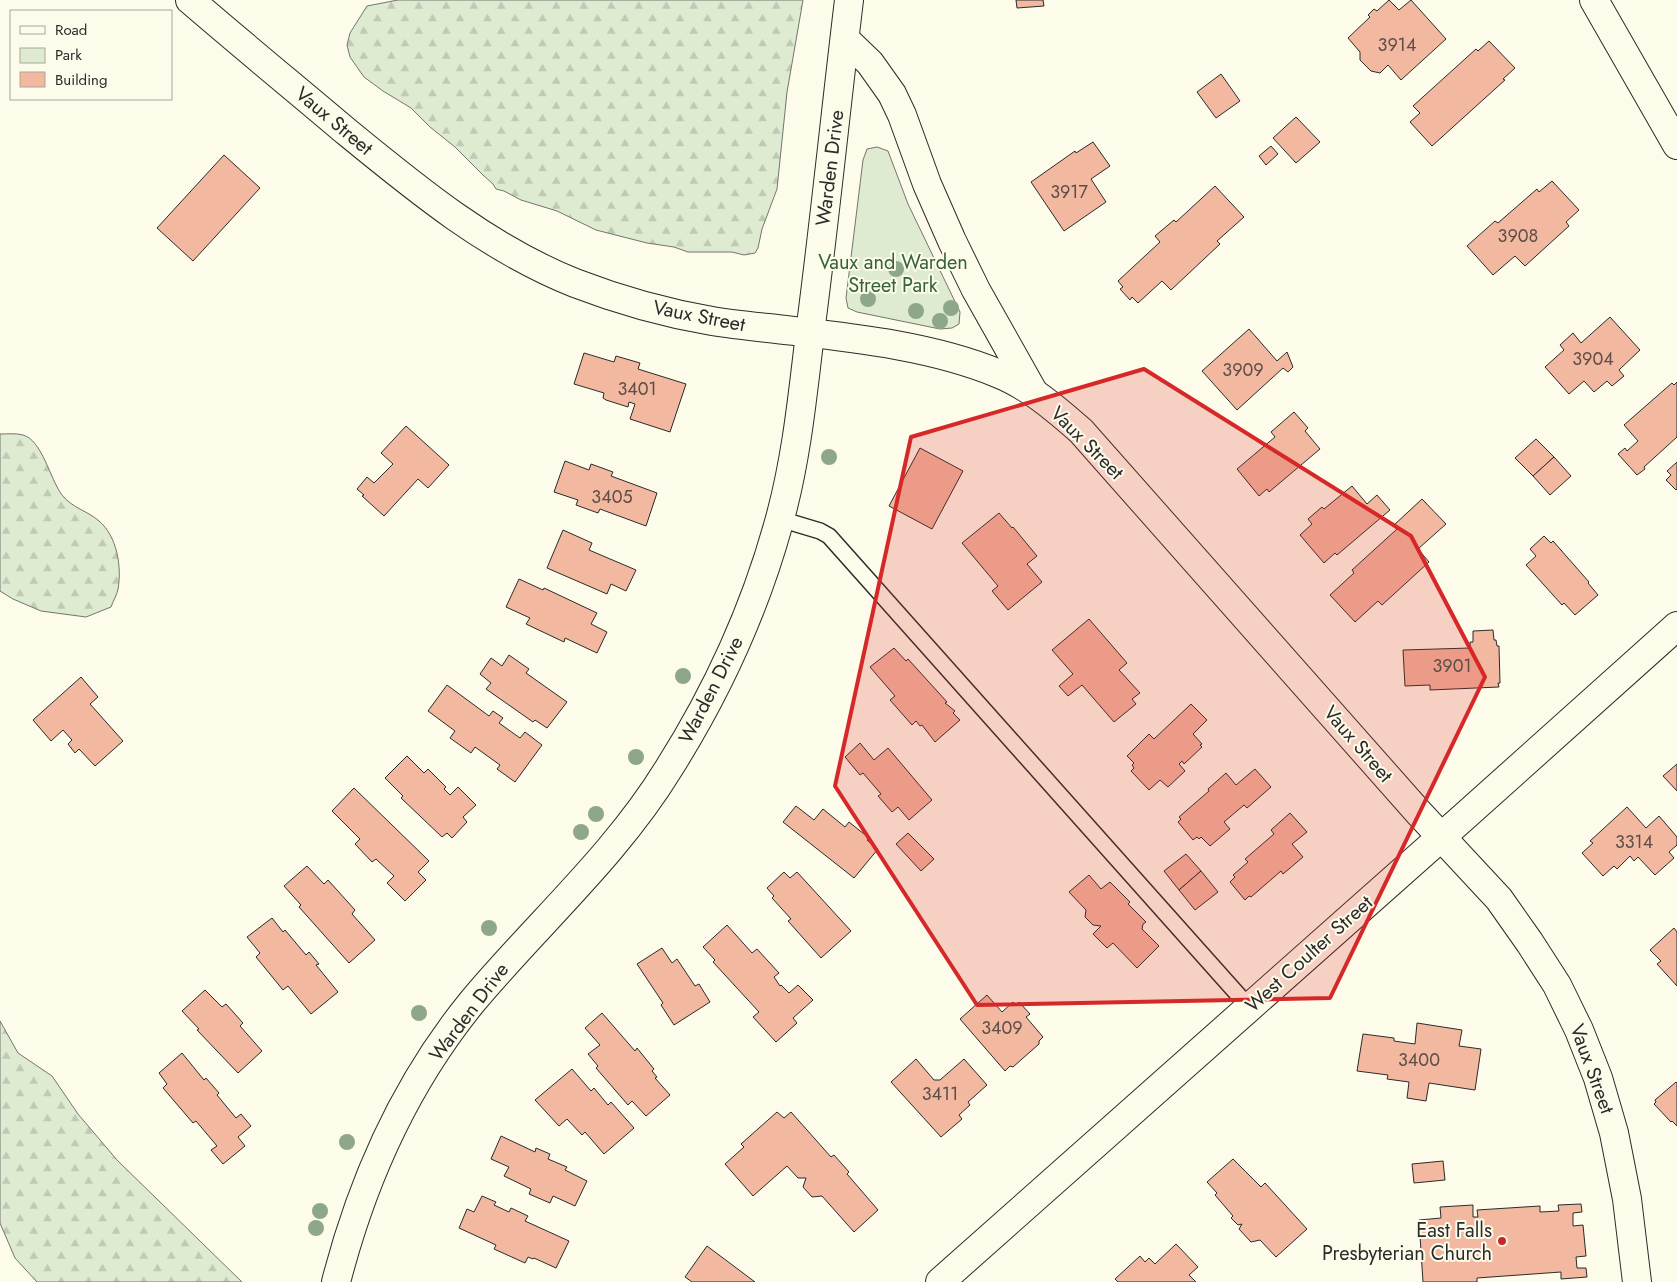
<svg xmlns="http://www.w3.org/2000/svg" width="1677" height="1282" viewBox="0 0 1677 1282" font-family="Jost,sans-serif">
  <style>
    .green { fill: #deebd1; stroke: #74746e }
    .forest { fill: url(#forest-firs); stroke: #74746e }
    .building { fill: #f2b8a0; stroke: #2b2b2b }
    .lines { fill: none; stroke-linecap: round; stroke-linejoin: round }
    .lane-casing { stroke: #2b2b2b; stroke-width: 18 }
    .street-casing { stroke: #2b2b2b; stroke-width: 30 }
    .primary-casing { stroke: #2b2b2b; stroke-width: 30 }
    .lane { stroke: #fdfbea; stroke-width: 15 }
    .street { stroke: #fdfbea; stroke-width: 28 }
    .primary { stroke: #fdfbea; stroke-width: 28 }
    .tree { fill: #8ea78a }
    .marked { fill: #d62828; fill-opacity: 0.2; stroke: #d62828; stroke-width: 4; stroke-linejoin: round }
    .poi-dot { fill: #c62828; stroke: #fdfbea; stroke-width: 2 }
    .labels { text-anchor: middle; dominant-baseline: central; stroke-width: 4; stroke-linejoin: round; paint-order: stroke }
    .number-label { font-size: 18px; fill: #5d4e48 }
    .street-label { font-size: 20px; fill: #2b2b2b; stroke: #fdfbea }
    .park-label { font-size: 20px; fill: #34623c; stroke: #fdfbea }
    .poi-label { font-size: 20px; fill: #2b2b2b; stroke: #fdfbea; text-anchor: end }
  </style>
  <defs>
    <pattern id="forest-firs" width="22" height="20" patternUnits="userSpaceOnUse" patternTransform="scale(1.25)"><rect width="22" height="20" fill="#deebd1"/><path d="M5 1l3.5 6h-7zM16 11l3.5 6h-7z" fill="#bfcab4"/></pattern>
  </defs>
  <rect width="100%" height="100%" fill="#fdfbea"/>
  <!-- green -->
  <path class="green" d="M877 147 888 151 908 204 960 312 959 324 952 328 940 329 857 312 848 308 846 298 863 160 867 149Z"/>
  <!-- forest -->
  <g class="forest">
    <path d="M398 0H803L787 92 777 189 762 229 758 248 755 253 744 255 732 252H688L674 247 647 243 596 230 557 211 521 200 504 191 496 189 493 184 484 176 455 147 430 127 411 108 383 91 364 77 350 57 347 45 350 33 367 6Z"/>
    <path d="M0 434C7 434 16 433 23 435 42 440 50 479 62 495 72 508 88 511 99 521 117 536 122 567 118 589 117 595 113 601 111 607L86 617 41 611 13 599 0 591Z"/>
    <path d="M0 1021 18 1053 52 1076 78 1114 117 1160 242 1282H37L15 1258 0 1223Z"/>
  </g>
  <!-- building -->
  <g class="building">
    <path d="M1016 0H1043L1044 6 1017 8Z"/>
    <path d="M1389 0 1399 10 1411 0 1446 39 1401 80 1388 65 1380 73 1371 71 1360 60V52L1348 38 1370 17 1368 15 1374 9 1377 11Z"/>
    <path d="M1489 41 1515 68 1503 79 1505 80 1432 146 1410 122 1420 113 1413 106 1476 49 1478 51Z"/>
    <path d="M1221 74 1240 101 1216 118 1197 92Z"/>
    <path d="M1296 117 1320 142 1296 163 1273 138Z"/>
    <path d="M1093 142 1110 166 1091 179 1106 202 1064 231 1031 182 1075 151 1076 153Z"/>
    <path d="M1271 146 1278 154 1266 165 1259 156Z"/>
    <path d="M224 155 260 188 193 261 157 228Z"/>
    <path d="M1552 181 1579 210 1566 222 1569 226 1525 266 1515 256 1493 275 1467 246 1495 221 1498 223 1537 189 1539 192Z"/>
    <path d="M1215 186 1244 217 1217 241 1220 244 1171 290 1162 281 1138 303 1132 297 1130 300 1120 289 1123 287 1118 281 1160 242 1155 236 1174 220 1176 222Z"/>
    <path d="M1610 317 1640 350 1619 370 1624 376 1612 386 1607 381 1594 392 1584 381 1569 394 1545 367 1564 350 1560 345 1573 333 1581 343Z"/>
    <path d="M1249 329 1277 361 1287 352 1293 367 1288 372 1283 368 1237 410 1202 371Z"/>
    <path d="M584 353 614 362 616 356 640 363 638 369 686 384 670 432 630 419 635 404 629 402 628 407 606 400 603 398 604 393 574 384Z"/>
    <path d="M1677 382V437L1644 467 1645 469 1637 475 1618 454 1625 448 1627 451 1638 441 1624 425 1672 383 1674 385Z"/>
    <path d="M1294 412 1308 428 1305 431 1320 449 1269 492 1267 489 1259 496 1237 469 1275 437 1271 432Z"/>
    <path d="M406 426 449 465 428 488 418 479 384 516 362 496 364 495 357 489 367 477 374 483 393 464 381 453Z"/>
    <path d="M1536 439 1554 457 1533 476 1515 458Z"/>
    <path d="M920 448 963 471 932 529 889 506Z"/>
    <path d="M1554 457 1571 476 1550 495 1533 476Z"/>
    <path d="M565 461 589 470 591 464 613 472 611 476 657 493 646 526 600 509 598 513 576 505 578 500 554 492Z"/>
    <path d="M1677 462V489L1676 490 1666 480 1671 475 1667 471Z"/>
    <path d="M1352 486 1367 504 1377 495 1390 510 1337 555 1335 553 1324 563 1300 535 1312 524 1308 519 1322 507 1324 509Z"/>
    <path d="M1422 499 1446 524 1418 549 1429 562 1382 605 1378 601 1355 622 1330 595 1354 573 1352 570 1397 529 1393 526Z"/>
    <path d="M999 513 1012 528 1013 527 1037 556 1027 564 1042 582 1008 610 992 591 998 586 962 543Z"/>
    <path d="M563 530 592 543 589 550 636 570 626 591 611 584 607 594 547 568Z"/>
    <path d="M1544 536 1551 543 1553 541 1589 582 1588 583 1598 595 1575 615 1564 603 1562 605 1526 565 1536 556 1530 549Z"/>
    <path d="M519 579 543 590 544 588 597 613 591 624 607 632 597 653 565 638 564 642 526 624 530 618 506 607Z"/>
    <path d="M1089 619 1127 663 1119 670 1140 693 1132 699 1136 704 1114 722 1082 685 1068 696 1059 686 1073 674 1052 650Z"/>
    <path d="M1493 630 1494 640H1496L1497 646H1499L1500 683H1498L1499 687 1430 690V685L1405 686 1403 650 1470 648V642H1473V631Z"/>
    <path d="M894 648 906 661 908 659 947 702 945 703 955 711 953 713 960 720 935 742 922 725 920 726 916 721 912 725 890 700 895 696 870 667Z"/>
    <path d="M509 655 529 669 526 673 567 702 547 728 535 720 533 722 486 689 491 683 480 674 491 658 502 666Z"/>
    <path d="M81 677 98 697 90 704 123 741 95 766 79 749 75 753 68 744 72 740 63 730 51 741 33 720Z"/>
    <path d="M447 685 489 716 493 711 503 718 499 723 520 738 525 732 542 745 515 782 497 769 500 765 475 747 471 753 450 738 455 731 428 711Z"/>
    <path d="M1191 704 1207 720 1193 734 1202 744 1200 745 1202 747 1184 764 1182 761 1179 764 1185 771 1168 787 1160 780 1149 790 1131 771 1134 768 1132 765 1134 763 1127 756 1149 734 1154 739Z"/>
    <path d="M860 743 874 760 888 748 932 800 909 820 898 807 892 812 878 796 881 794 863 773 860 775 845 757Z"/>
    <path d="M407 756 424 773 428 769 446 787 444 789 450 795 458 787 476 805 463 817 467 822 452 838 447 833 442 837 401 798 403 796 385 778Z"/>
    <path d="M1677 764V791L1663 776Z"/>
    <path d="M1255 769 1271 787 1247 808 1244 805 1224 822 1230 829 1210 846 1201 837 1199 839 1197 837 1193 840 1178 822 1181 819 1179 817 1209 791 1208 789 1226 773 1236 785Z"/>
    <path d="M354 788 429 861 418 872 426 880 405 901 387 883 394 876 376 859 372 862 355 844 360 839 332 811Z"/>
    <path d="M796 806 814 820 823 809 845 827 849 822 869 838 867 840 878 849 854 878 783 822Z"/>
    <path d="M1627 807 1646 828 1659 816 1677 837V845L1669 852 1674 858 1655 875 1638 857 1634 861 1630 856 1617 869 1614 866 1603 876 1582 853 1593 843 1590 841Z"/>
    <path d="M1290 813 1307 832 1292 844 1303 857 1283 874 1281 871 1251 897 1249 896 1245 900 1230 882 1235 877 1233 875 1248 862 1245 859 1274 834 1271 830Z"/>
    <path d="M908 833 934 859 921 871 896 844Z"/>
    <path d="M1186 854 1201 871 1179 890 1164 871Z"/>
    <path d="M307 866 324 884 328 880 355 910 352 914 375 940 349 963 299 907 301 905 284 886Z"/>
    <path d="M1201 871 1218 892 1195 910 1179 890Z"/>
    <path d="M784 872 790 878 797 872 851 931 821 958 788 921 791 919 772 898 774 896 767 888Z"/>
    <path d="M1089 875 1101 889 1110 882 1130 902 1128 904 1146 922 1143 924 1142 929 1159 946 1137 968 1113 943 1107 948 1093 934 1101 926 1093 925 1085 917 1086 910 1069 892Z"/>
    <path d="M272 918 283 932 285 930 306 955 309 952 319 964 316 965 338 992 311 1014 288 986 283 990 256 957 260 953 247 937Z"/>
    <path d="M727 925 752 953 757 949 779 973 774 977 780 986 781 985 789 993 798 985 813 1000 793 1018 797 1023 776 1042 753 1017 759 1012 713 962 715 960 703 947Z"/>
    <path d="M1674 928 1677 932V986L1657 964 1661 961 1650 950Z"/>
    <path d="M662 948 672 963 677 959 695 986 699 984 710 1002 674 1025 661 1005 663 1003 637 964Z"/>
    <path d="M205 990 222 1007 226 1004 243 1023 240 1026 262 1051 238 1073 197 1030 199 1029 182 1011Z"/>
    <path d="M987 995 1002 1012 1013 1002 1016 1005 1019 1002 1030 1014 1026 1017 1043 1037 1039 1041V1044L1013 1067 1010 1066 1005 1071 960 1019Z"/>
    <path d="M602 1013 635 1051 637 1048 654 1069 652 1071 657 1077 655 1078 670 1095 646 1116 632 1101 628 1105 596 1068 598 1066 588 1054 600 1045 585 1028Z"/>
    <path d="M1417 1023 1462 1030 1459 1046 1481 1049 1475 1090 1429 1083 1426 1101 1407 1098 1409 1082 1387 1079 1388 1075 1357 1071 1363 1034 1394 1038V1041L1415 1044Z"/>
    <path d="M182 1053 204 1080 206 1078 219 1093 217 1095 236 1118 241 1114 251 1126 238 1137 245 1146 223 1164 211 1150 217 1146 196 1121 193 1123 163 1088 167 1084 159 1073Z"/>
    <path d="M916 1059 934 1080H940L964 1059 987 1085 968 1102 970 1105 959 1115 962 1119 941 1137 891 1082Z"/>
    <path d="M572 1069 591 1091 594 1088 608 1105 611 1102 634 1128 604 1154 585 1132 582 1135 567 1119 559 1126 535 1100Z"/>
    <path d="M1676 1082 1677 1083V1126L1672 1121 1671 1122 1654 1104 1656 1102 1655 1100Z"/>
    <path d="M777 1112 784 1118 791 1112 831 1157 834 1155 849 1172 847 1174 878 1210 854 1232 822 1196 812 1197 803 1187 806 1178H798L787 1166 753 1196 725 1164 744 1147 741 1144Z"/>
    <path d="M501 1136 535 1152 536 1148 550 1154 548 1159 567 1167 565 1170 587 1181 575 1206 553 1196 550 1203 529 1194 531 1189 504 1176 509 1167 491 1159Z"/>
    <path d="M1233 1159 1261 1187 1265 1183 1307 1229 1276 1257 1260 1240 1251 1242 1239 1229 1242 1224 1238 1225 1231 1218 1233 1216 1215 1195 1217 1193 1207 1182Z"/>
    <path d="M1443 1161 1445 1180 1414 1183 1412 1164Z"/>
    <path d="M482 1196 496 1202 494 1205 509 1212 511 1208 528 1216 525 1221 569 1241 556 1268 534 1258 533 1259 528 1257 525 1263 494 1249 496 1245 459 1228 467 1209 474 1212Z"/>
    <path d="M1581 1204 1582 1212 1573 1213V1226L1583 1225 1586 1256 1576 1257 1577 1268H1586L1587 1277 1561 1279V1272L1477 1278V1282H1423L1419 1220 1441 1218 1440 1207 1473 1205V1217H1478L1477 1210 1540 1206V1212L1559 1211 1558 1205Z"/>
    <path d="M1176 1244 1198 1267 1189 1275 1196 1282H1118L1115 1279 1140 1256 1145 1262 1149 1258 1155 1264Z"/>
    <path d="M707 1246 755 1282H692L685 1277Z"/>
  </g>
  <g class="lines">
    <defs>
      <path id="lane" d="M780 519 820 531 829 536 1249 1007"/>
      <g id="street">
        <path d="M190 0C240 43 291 85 342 128 414 187 487 248 575 283 619 300 665 313 712 321 730 324 749 326 768 328 843 337 926 344 997 373 1028 385 1056 409 1081 431L1419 813 1499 899 1530 943 1557 985 1579 1030 1598 1078 1614 1133 1627 1199 1637 1282"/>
        <path d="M845 39 870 63 892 94 902 115 927 184 952 241 976 290 1034 393"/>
        <path d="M336 1282C362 1181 406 1083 472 1002 537 924 616 855 669 768 717 692 755 609 779 522 797 458 803 391 811 325 825 217 836 108 849 0"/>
        <path d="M940 1282 1465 816 1677 626"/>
      </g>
      <path id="primary" d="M1594 0 1677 145"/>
    </defs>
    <!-- lane casing -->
    <use href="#lane" class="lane-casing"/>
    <!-- street casing -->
    <use href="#street" class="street-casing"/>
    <!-- primary casing -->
    <use href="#primary" class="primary-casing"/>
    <!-- lane -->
    <use href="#lane" class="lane"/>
    <!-- street -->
    <use href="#street" class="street"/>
    <!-- primary -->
    <use href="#primary" class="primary"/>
  </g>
  <!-- trees -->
  <g class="tree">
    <circle cx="896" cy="269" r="8"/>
    <circle cx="868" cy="299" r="8"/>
    <circle cx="951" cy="308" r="8"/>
    <circle cx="916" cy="311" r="8"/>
    <circle cx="940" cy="321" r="8"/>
    <circle cx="829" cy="457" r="8"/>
    <circle cx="683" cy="676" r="8"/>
    <circle cx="636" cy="757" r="8"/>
    <circle cx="596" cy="814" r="8"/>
    <circle cx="581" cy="832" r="8"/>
    <circle cx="489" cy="928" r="8"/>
    <circle cx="419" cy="1013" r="8"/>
    <circle cx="347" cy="1142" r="8"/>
    <circle cx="320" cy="1211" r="8"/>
    <circle cx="316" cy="1228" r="8"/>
  </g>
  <!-- marked area -->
  <path class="marked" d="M1144 369 1411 536 1485 677 1330 998 977 1005 835 786 911 437Z"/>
  <!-- markers -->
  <circle class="poi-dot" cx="1502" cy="1241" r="5"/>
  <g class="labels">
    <!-- number labels -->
    <g class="number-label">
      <text x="1397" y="45">3914</text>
      <text x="1069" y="192">3917</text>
      <text x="1518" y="236">3908</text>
      <text x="1593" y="359">3904</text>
      <text x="1243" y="370">3909</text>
      <text x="637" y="389">3401</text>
      <text x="612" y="497">3405</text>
      <text x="1452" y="666">3901</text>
      <text x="1634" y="842">3314</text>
      <text x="1002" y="1028">3409</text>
      <text x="1419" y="1060">3400</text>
      <text x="940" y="1094">3411</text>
    </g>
    <!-- street labels -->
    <g class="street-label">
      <text transform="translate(334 121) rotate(40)">Vaux Street</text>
      <text transform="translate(830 168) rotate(-83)">Warden Drive</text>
      <text transform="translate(699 316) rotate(11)">Vaux Street</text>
      <text transform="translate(1087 443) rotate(45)">Vaux Street</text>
      <text transform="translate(711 690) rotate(-63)">Warden Drive</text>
      <text transform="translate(1358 744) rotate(49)">Vaux Street</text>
      <text transform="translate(1309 954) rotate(-42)">West Coulter Street</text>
      <text transform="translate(469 1012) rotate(-53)">Warden Drive</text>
      <text transform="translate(1592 1069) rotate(70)">Vaux Street</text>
    </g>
    <!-- park labels -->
    <g class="park-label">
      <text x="893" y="262">Vaux and Warden<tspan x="893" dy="23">Street Park</tspan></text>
    </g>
    <!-- poi labels -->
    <g class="poi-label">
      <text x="1492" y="1230">East Falls<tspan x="1492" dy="23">Presbyterian Church</tspan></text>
    </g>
  </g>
  <!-- legend -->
  <rect x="10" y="10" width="162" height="90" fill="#fdfbea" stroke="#a9a89e"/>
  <rect x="20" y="26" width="25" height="8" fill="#fdfbea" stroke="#a9a89e"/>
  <text x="55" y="35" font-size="15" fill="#2b2b2b">Road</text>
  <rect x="20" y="48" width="25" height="15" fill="#deebd1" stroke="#a9a89e"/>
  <text x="55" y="60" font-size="15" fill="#2b2b2b">Park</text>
  <rect x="20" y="72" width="25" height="15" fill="#f2b8a0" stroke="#a9a89e"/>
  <text x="55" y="85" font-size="15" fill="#2b2b2b">Building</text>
</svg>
